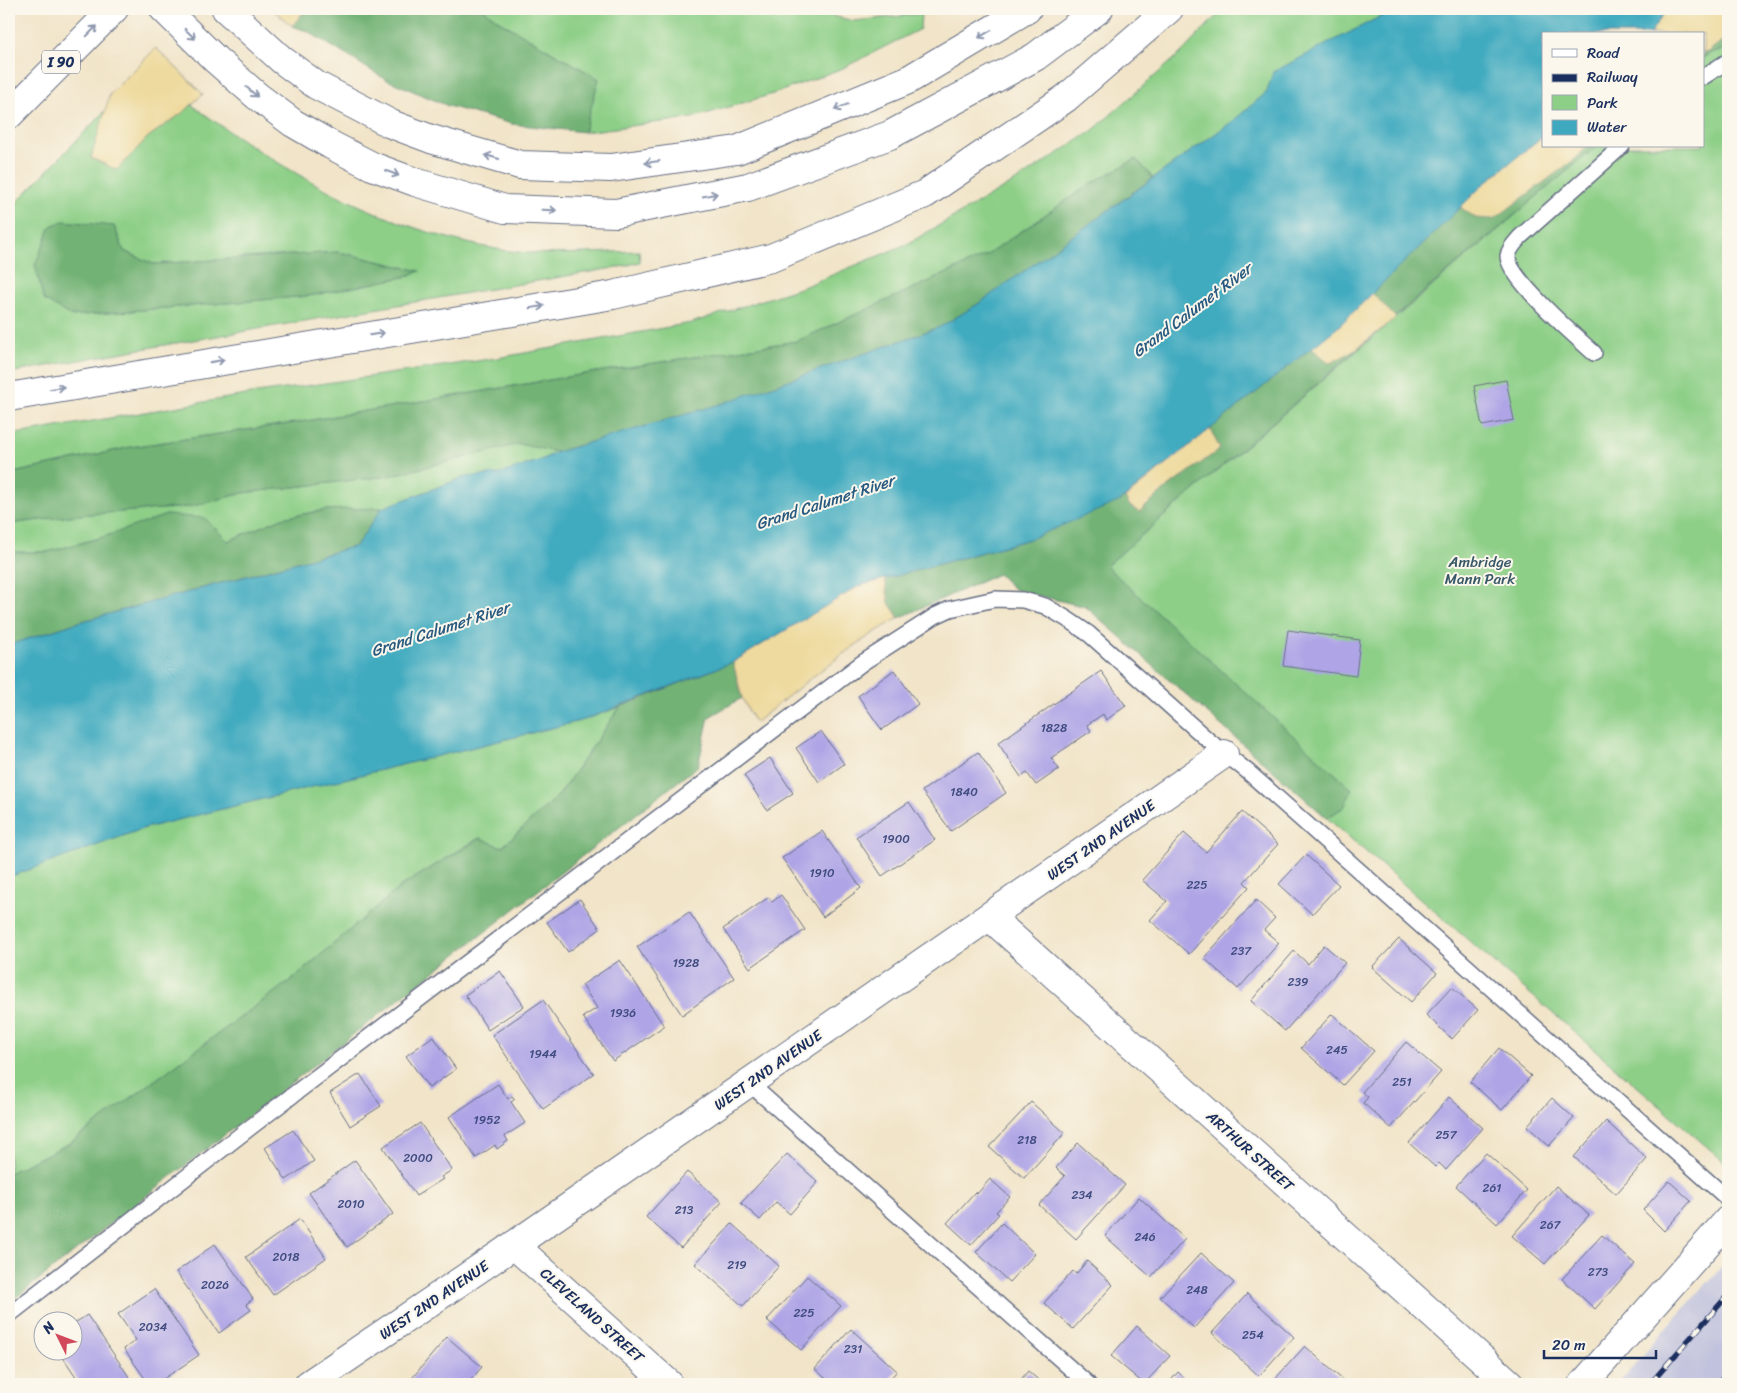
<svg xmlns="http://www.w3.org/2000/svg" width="1737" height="1393" viewBox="0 0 1737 1393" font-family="Sriracha,sans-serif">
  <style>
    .industrial { fill: #c1c2dd }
    .green { fill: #8dcf87; stroke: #547f72; fill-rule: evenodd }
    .forest { fill: #72b274; stroke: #467069 }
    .sand { fill: #eeda9e; stroke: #84847e }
    .water { fill: #3faabf; stroke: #2d6c8e }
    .building { fill: #aea4e6 }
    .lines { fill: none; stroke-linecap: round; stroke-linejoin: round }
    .lane-casing { stroke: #666e83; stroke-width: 18 }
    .street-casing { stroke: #666e83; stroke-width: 30 }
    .highway-casing { stroke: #666e83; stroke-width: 30 }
    .lane { stroke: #fff; stroke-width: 15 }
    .street { stroke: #fff; stroke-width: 28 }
    .highway { stroke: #fff; stroke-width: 28 }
    .rail-casing { stroke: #1b2f5e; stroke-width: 5.5 }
    .rail { stroke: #fbf7ec; stroke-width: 4; stroke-dasharray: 11; stroke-linecap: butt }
    .oneway { stroke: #8d97ae }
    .labels { text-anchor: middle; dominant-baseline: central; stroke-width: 4; stroke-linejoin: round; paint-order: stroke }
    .number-label { font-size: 12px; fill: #404c80 }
    .shield { fill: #fbf7ec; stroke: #5e6b89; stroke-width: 1 }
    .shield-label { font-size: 14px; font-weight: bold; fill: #1b2f5e }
    .park-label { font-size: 15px; fill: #385768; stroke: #fbf7ec }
    .street-label { font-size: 15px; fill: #1b2f5e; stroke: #fbf7ec }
    .water-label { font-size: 16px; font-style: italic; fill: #285a80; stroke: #fbf7ec }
  </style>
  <rect width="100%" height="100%" fill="#fbf7ec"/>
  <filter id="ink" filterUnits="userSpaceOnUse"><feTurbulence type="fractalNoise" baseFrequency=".02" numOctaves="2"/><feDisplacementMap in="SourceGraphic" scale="10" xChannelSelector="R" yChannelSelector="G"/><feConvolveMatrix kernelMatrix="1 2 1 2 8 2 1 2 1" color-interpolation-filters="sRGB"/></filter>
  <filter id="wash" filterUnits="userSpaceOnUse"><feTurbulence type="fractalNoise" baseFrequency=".0096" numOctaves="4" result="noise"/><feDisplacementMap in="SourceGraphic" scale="20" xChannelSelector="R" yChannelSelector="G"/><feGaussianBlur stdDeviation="1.12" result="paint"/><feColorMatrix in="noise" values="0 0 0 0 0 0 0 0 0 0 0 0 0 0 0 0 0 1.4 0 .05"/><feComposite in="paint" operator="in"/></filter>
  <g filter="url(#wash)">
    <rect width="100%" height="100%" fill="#f1e4c8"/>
    <!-- industrial -->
    <path class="industrial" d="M1728 1260V1384H1618L1669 1325Z"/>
    <!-- green -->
    <g class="green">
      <path d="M483 9H803L854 21 921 14 920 29 843 68 776 93 692 118 584 132 599 79 499 21Z"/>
      <path d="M1223 9H1395L1273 72 1267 92 1233 121 1153 178 1136 159 1090 184 987 255 797 341 597 372 294 423 131 447 9 474V436L16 434 257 393 497 358 691 323 803 287 907 244 1019 179 1092 131 1181 53Z"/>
      <path d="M1728 37V1165L1327 818 1344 807 1106 566 1528 204 1597 146H1703V58Z"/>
      <path d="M192 105C285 173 387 231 502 250 547 257 594 252 639 251L640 262 625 266 124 352 9 373V210L106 110 91 158 117 169 148 137ZM114 226 124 251 153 264 339 252 419 271 404 277 309 296 72 316Z"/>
      <path d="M519 444 557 452 541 460 500 474 465 477 382 508 325 510 282 518 228 541 205 518 103 537 47 552H9V524L77 515 189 507 243 493 389 476Z"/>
      <path d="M620 707 559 795 502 847 479 838 400 887 295 977 70 1143 9 1173V877L145 828 584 720Z"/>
    </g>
    <!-- forest -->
    <g class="forest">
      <path d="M306 9H483L499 21 599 79 584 132 512 124 448 106 385 79 307 31 292 26Z"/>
      <path d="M1728 36V48L1710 53 1703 58V53L1708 52Z"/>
      <path d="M1588 146H1597C1431 284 1269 426 1106 566L1352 789 1344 807 1327 818 1086 607 1015 590 998 574 899 618 889 603 885 579 1030 539 1125 498 1130 506 1139 512 1168 487 1220 449 1210 429 1311 348 1330 363 1395 318 1372 293 1460 207 1476 218 1575 159Z"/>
      <path d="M1136 159 1153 178 978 304 940 327 721 404 557 452 519 444 389 476 243 493 189 507 77 515 9 524V474L131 447 294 423 597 372 797 341 987 255 1090 184Z"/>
      <path d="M63 221 114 226 124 251 153 264 339 252 420 271 404 277 309 296 71 316 44 300 35 265 51 226Z"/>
      <path d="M382 508 356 546 76 623 9 645V552H47L103 537 166 515 205 518 228 541 282 518 325 510Z"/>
      <path d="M733 662 742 698 709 717 698 766 9 1303V1173L70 1143 295 977 400 887 480 838 502 847 559 795 620 707Z"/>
    </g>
    <!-- sand -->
    <g class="sand">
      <path d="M272 9H306L292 26Z"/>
      <path d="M1667 9H1728V36L1708 52 1703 53V34H1650Z"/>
      <path d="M156 48 203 94 185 111 148 137 117 170 91 158 110 94Z"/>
      <path d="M1543 136V146H1588L1575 159 1494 219 1476 218 1460 207 1485 183Z"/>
      <path d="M1372 293 1396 318 1352 352 1330 363 1311 348 1338 327Z"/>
      <path d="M1210 429 1220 449 1168 487 1139 512 1130 506 1125 498Z"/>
      <path d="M885 579 889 603 899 618C847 647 801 686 755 723L742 698 733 662 859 586Z"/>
    </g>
    <!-- water -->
    <path class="water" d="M1395 9H1667L1650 34H1543V136L1485 183 1338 327 1120 501 1030 539 859 586 733 662 584 720 145 828 9 877V645L76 623 356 546 382 508 465 477 500 474 541 460 557 452 721 404 940 327 978 304 1233 121 1267 92 1273 72Z"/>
    <g id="blocks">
      <!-- building -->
      <g class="building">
        <path d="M1506 380 1514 420 1482 426 1474 386Z"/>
        <path d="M1288 630 1360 640 1356 676 1283 666Z"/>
        <path d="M894 670 918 704 882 730 858 696Z"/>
        <path d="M1101 671 1126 706 1106 720 1103 714 1087 725 1091 731 1051 758 1059 769 1036 785 1027 773 1021 777 998 743Z"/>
        <path d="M821 731 844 764 819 782 796 748Z"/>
        <path d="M978 752 1006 793 951 831 922 791Z"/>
        <path d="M770 758 793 793 767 810 744 775Z"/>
        <path d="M909 802 935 840 882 876 856 837Z"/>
        <path d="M1242 812 1278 844 1244 882 1249 887 1189 954 1150 920 1167 901 1142 880 1184 833 1206 852Z"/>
        <path d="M822 831 861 888 823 917 782 858Z"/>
        <path d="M1306 855 1339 885 1312 914 1279 884Z"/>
        <path d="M781 895 805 930 750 968 723 929 769 897 772 902Z"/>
        <path d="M580 899 600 929 568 952 547 922Z"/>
        <path d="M1256 900 1275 918 1264 930 1279 943 1238 989 1204 958Z"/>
        <path d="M689 912 734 978 682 1015 637 947Z"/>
        <path d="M1399 939 1437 973 1411 1002 1372 967Z"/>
        <path d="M1324 945 1345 963 1285 1031 1251 1001 1294 951 1308 964Z"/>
        <path d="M620 960 664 1026 613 1061 583 1017 597 1008 582 985Z"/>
        <path d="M500 971 524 1006 488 1030 465 995Z"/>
        <path d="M1452 987 1478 1010 1452 1039 1426 1015Z"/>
        <path d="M543 1000 594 1074 543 1109 492 1035Z"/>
        <path d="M1332 1014 1374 1051 1343 1085 1301 1048Z"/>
        <path d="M433 1036 456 1069 429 1088 406 1056Z"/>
        <path d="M1406 1042 1441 1072 1391 1128 1363 1103 1368 1097 1362 1092Z"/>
        <path d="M1499 1048 1531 1076 1502 1110 1470 1082Z"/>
        <path d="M360 1074 381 1106 350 1126 330 1093Z"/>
        <path d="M498 1084 508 1099 512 1096 515 1099 511 1102 525 1123 505 1136 508 1141 497 1149 495 1145 476 1158 449 1117Z"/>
        <path d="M1449 1097 1483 1128 1446 1170 1439 1163 1435 1167 1409 1143Z"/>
        <path d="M1552 1098 1574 1118 1549 1146 1527 1126Z"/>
        <path d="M1031 1102 1065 1133 1024 1178 989 1147Z"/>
        <path d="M1606 1121 1647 1159 1616 1194 1574 1157Z"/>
        <path d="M420 1123 452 1170 441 1177 443 1179 416 1196 383 1147Z"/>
        <path d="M293 1130 314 1161 286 1180 265 1148Z"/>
        <path d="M1078 1143 1125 1185 1076 1239 1039 1205 1065 1176 1056 1168Z"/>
        <path d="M1486 1153 1527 1190 1497 1224 1456 1186Z"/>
        <path d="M787 1154 818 1182 790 1214 776 1202 760 1220 741 1203Z"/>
        <path d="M355 1160 393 1214 347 1247 309 1193Z"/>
        <path d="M687 1172 722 1202 681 1248 646 1217Z"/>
        <path d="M990 1179 1010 1197 996 1212 999 1214 971 1245 947 1223 975 1192 977 1194Z"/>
        <path d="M1669 1181 1691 1201 1664 1231 1643 1210Z"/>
        <path d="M1556 1186 1589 1215 1545 1264 1512 1236Z"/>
        <path d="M1139 1197 1185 1239 1151 1277 1105 1236Z"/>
        <path d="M300 1219 326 1258 273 1295 246 1257Z"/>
        <path d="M1002 1223 1035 1254 1009 1282 976 1252Z"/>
        <path d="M732 1224 779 1266 743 1306 695 1264Z"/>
        <path d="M1602 1235 1635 1264 1595 1309 1562 1279Z"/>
        <path d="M215 1244 253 1299 246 1304 251 1310 219 1333 176 1272Z"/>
        <path d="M1201 1253 1234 1283 1194 1328 1160 1297Z"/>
        <path d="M1087 1261 1113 1285 1073 1329 1044 1303 1073 1271 1076 1274Z"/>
        <path d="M807 1276 841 1306 801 1350 767 1320Z"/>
        <path d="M154 1289 199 1355 156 1384H149L124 1349 136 1340 118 1314Z"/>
        <path d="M1247 1294 1294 1337 1259 1376 1212 1333Z"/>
        <path d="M87 1315 134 1384H81L58 1350H72V1325Z"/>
        <path d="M1137 1326 1170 1356 1144 1384 1111 1356Z"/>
        <path d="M851 1329 897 1371 885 1384H832L815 1369Z"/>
        <path d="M447 1337 482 1367 467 1384H407Z"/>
        <path d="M1305 1346 1347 1384H1279L1274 1380Z"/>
        <path d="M1028 1371 1043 1384H1017Z"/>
        <path d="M1178 1372 1191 1384H1168Z"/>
      </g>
    </g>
  </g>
  <g filter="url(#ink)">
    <use href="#blocks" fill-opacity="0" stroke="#666e83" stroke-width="1"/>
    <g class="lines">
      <defs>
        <g id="lane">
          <path d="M1703 77 1728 61"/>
          <path d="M1594 353C1577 338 1507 277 1508 256 1509 249 1515 243 1520 237L1622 146"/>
          <path d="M749 1083 1088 1384"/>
          <path d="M9 1315 252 1126 862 663 935 616 950 609 995 599 1023 600 1045 606 1067 619 1089 634 1208 740 1247 771 1728 1199"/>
        </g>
        <g id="street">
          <path d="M990 917 1510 1384"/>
          <path d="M514 1245 669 1384"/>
          <path d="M309 1384 514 1245 1224 754"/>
          <path d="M1583 1384 1728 1220"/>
        </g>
        <g id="highway">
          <path d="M164 9 216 60 257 96 293 123 331 145 372 166 415 182 505 209 616 213 748 187 890 135 1035 57 1099 9"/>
          <path d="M226 9 282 60 316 85 391 124 431 139 520 165 611 168 737 150 908 80 1027 9"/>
          <path d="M9 115 114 9"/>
          <path d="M9 397 613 295 771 258 925 194 1066 98 1169 9"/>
        </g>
      </defs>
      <!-- lane casing -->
      <use href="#lane" class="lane-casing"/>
      <!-- street casing -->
      <use href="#street" class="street-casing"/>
      <!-- highway casing -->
      <use href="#highway" class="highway-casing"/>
      <!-- lane -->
      <use href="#lane" class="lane"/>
      <!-- street -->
      <use href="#street" class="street"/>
      <!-- highway -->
      <use href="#highway" class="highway"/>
      <defs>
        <g id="rail">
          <path d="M1650 1384 1728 1295"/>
          <path d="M1718 1384 1728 1372"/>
        </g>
      </defs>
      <!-- rail casing -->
      <use href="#rail" class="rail-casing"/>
      <!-- rail -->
      <use href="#rail" class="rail"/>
    </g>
    <!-- one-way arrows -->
    <defs><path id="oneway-shaft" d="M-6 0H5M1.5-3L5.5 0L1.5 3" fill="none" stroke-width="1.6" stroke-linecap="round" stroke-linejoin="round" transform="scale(1.25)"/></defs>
    <g class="oneway">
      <use href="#oneway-shaft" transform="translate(92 31) rotate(-45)"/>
      <use href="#oneway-shaft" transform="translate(190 34) rotate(44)"/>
      <use href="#oneway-shaft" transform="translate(985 34) rotate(149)"/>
      <use href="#oneway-shaft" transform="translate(252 92) rotate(41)"/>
      <use href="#oneway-shaft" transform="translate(841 107) rotate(158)"/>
      <use href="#oneway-shaft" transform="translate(492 157) rotate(-164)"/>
      <use href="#oneway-shaft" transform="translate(652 162) rotate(172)"/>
      <use href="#oneway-shaft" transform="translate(392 173) rotate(21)"/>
      <use href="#oneway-shaft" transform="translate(710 195) rotate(-11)"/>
      <use href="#oneway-shaft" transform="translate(549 210) rotate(2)"/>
      <use href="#oneway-shaft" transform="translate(537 307) rotate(-10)"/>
      <use href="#oneway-shaft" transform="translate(377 334) rotate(-10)"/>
      <use href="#oneway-shaft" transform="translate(217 361) rotate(-10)"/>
      <use href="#oneway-shaft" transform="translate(57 388) rotate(-10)"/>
    </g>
  </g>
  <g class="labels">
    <!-- number labels -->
    <g class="number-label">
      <text x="1054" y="728">1828</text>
      <text x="964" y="792">1840</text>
      <text x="896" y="839">1900</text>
      <text x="822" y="873">1910</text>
      <text x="1197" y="885">225</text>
      <text x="1241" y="951">237</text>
      <text x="686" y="963">1928</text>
      <text x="1298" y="982">239</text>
      <text x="623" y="1013">1936</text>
      <text x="1337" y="1050">245</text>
      <text x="543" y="1054">1944</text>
      <text x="1402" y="1082">251</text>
      <text x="487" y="1120">1952</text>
      <text x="1446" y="1135">257</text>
      <text x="1027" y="1140">218</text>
      <text x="418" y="1158">2000</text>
      <text x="1492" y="1188">261</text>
      <text x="1082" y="1195">234</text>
      <text x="351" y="1204">2010</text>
      <text x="684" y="1210">213</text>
      <text x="1550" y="1225">267</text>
      <text x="1145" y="1237">246</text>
      <text x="286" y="1257">2018</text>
      <text x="737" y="1265">219</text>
      <text x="1598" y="1272">273</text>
      <text x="215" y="1285">2026</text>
      <text x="1197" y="1290">248</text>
      <text x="804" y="1313">225</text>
      <text x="153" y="1327">2034</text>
      <text x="1253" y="1335">254</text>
      <text x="853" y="1349">231</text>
    </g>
    <!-- shield labels -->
    <rect class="shield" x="42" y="50.5" width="38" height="23" rx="4"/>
    <g class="shield-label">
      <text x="61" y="62">I 90</text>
    </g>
    <!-- park labels -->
    <g class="park-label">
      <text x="1480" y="562">Ambridge<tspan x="1480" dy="17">Mann Park</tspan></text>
    </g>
    <!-- street labels -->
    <g class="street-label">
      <text transform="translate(1101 840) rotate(-35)">WEST 2ND AVENUE</text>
      <text transform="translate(768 1070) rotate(-35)">WEST 2ND AVENUE</text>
      <text transform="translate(1250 1151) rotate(42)">ARTHUR STREET</text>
      <text transform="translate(434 1300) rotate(-34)">WEST 2ND AVENUE</text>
      <text transform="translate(592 1315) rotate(42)">CLEVELAND STREET</text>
    </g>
    <!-- water labels -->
    <g class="water-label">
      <text transform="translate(1192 310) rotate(-37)">Grand Calumet River</text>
      <text transform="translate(825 502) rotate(-18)">Grand Calumet River</text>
      <text transform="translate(440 629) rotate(-18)">Grand Calumet River</text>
    </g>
  </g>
  <!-- margin -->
  <rect width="1737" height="1393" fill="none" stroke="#fbf7ec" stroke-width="30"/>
  <!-- legend -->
  <rect x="1542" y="32" width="162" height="115" fill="#fbf7ec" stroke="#a1a7b3"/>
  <rect x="1552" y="49" width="25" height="8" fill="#ffffff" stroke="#a1a7b3"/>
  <text x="1587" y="58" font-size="15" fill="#1b2f5e">Road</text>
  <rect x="1552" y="74" width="25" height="8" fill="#1b2f5e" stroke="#a1a7b3"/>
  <text x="1587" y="82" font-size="15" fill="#1b2f5e">Railway</text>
  <rect x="1552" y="95" width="25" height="15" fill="#8dcf87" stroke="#a1a7b3"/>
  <text x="1587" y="108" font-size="15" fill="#1b2f5e">Park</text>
  <rect x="1552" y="120" width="25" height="15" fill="#3faabf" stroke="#a1a7b3"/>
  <text x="1587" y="132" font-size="15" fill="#1b2f5e">Water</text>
  <!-- north arrow -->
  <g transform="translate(58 1336) rotate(312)"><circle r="24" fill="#fbf7ec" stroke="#a1a7b3"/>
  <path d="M0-4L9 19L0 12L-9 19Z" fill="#d1495b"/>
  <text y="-8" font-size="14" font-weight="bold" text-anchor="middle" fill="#1b2f5e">N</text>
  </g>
  <!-- scale -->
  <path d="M1544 1350v8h112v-8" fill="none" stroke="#1b2f5e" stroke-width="2.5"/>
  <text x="1552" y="1350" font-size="15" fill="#1b2f5e" stroke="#fbf7ec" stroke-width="4" paint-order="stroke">20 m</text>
</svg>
